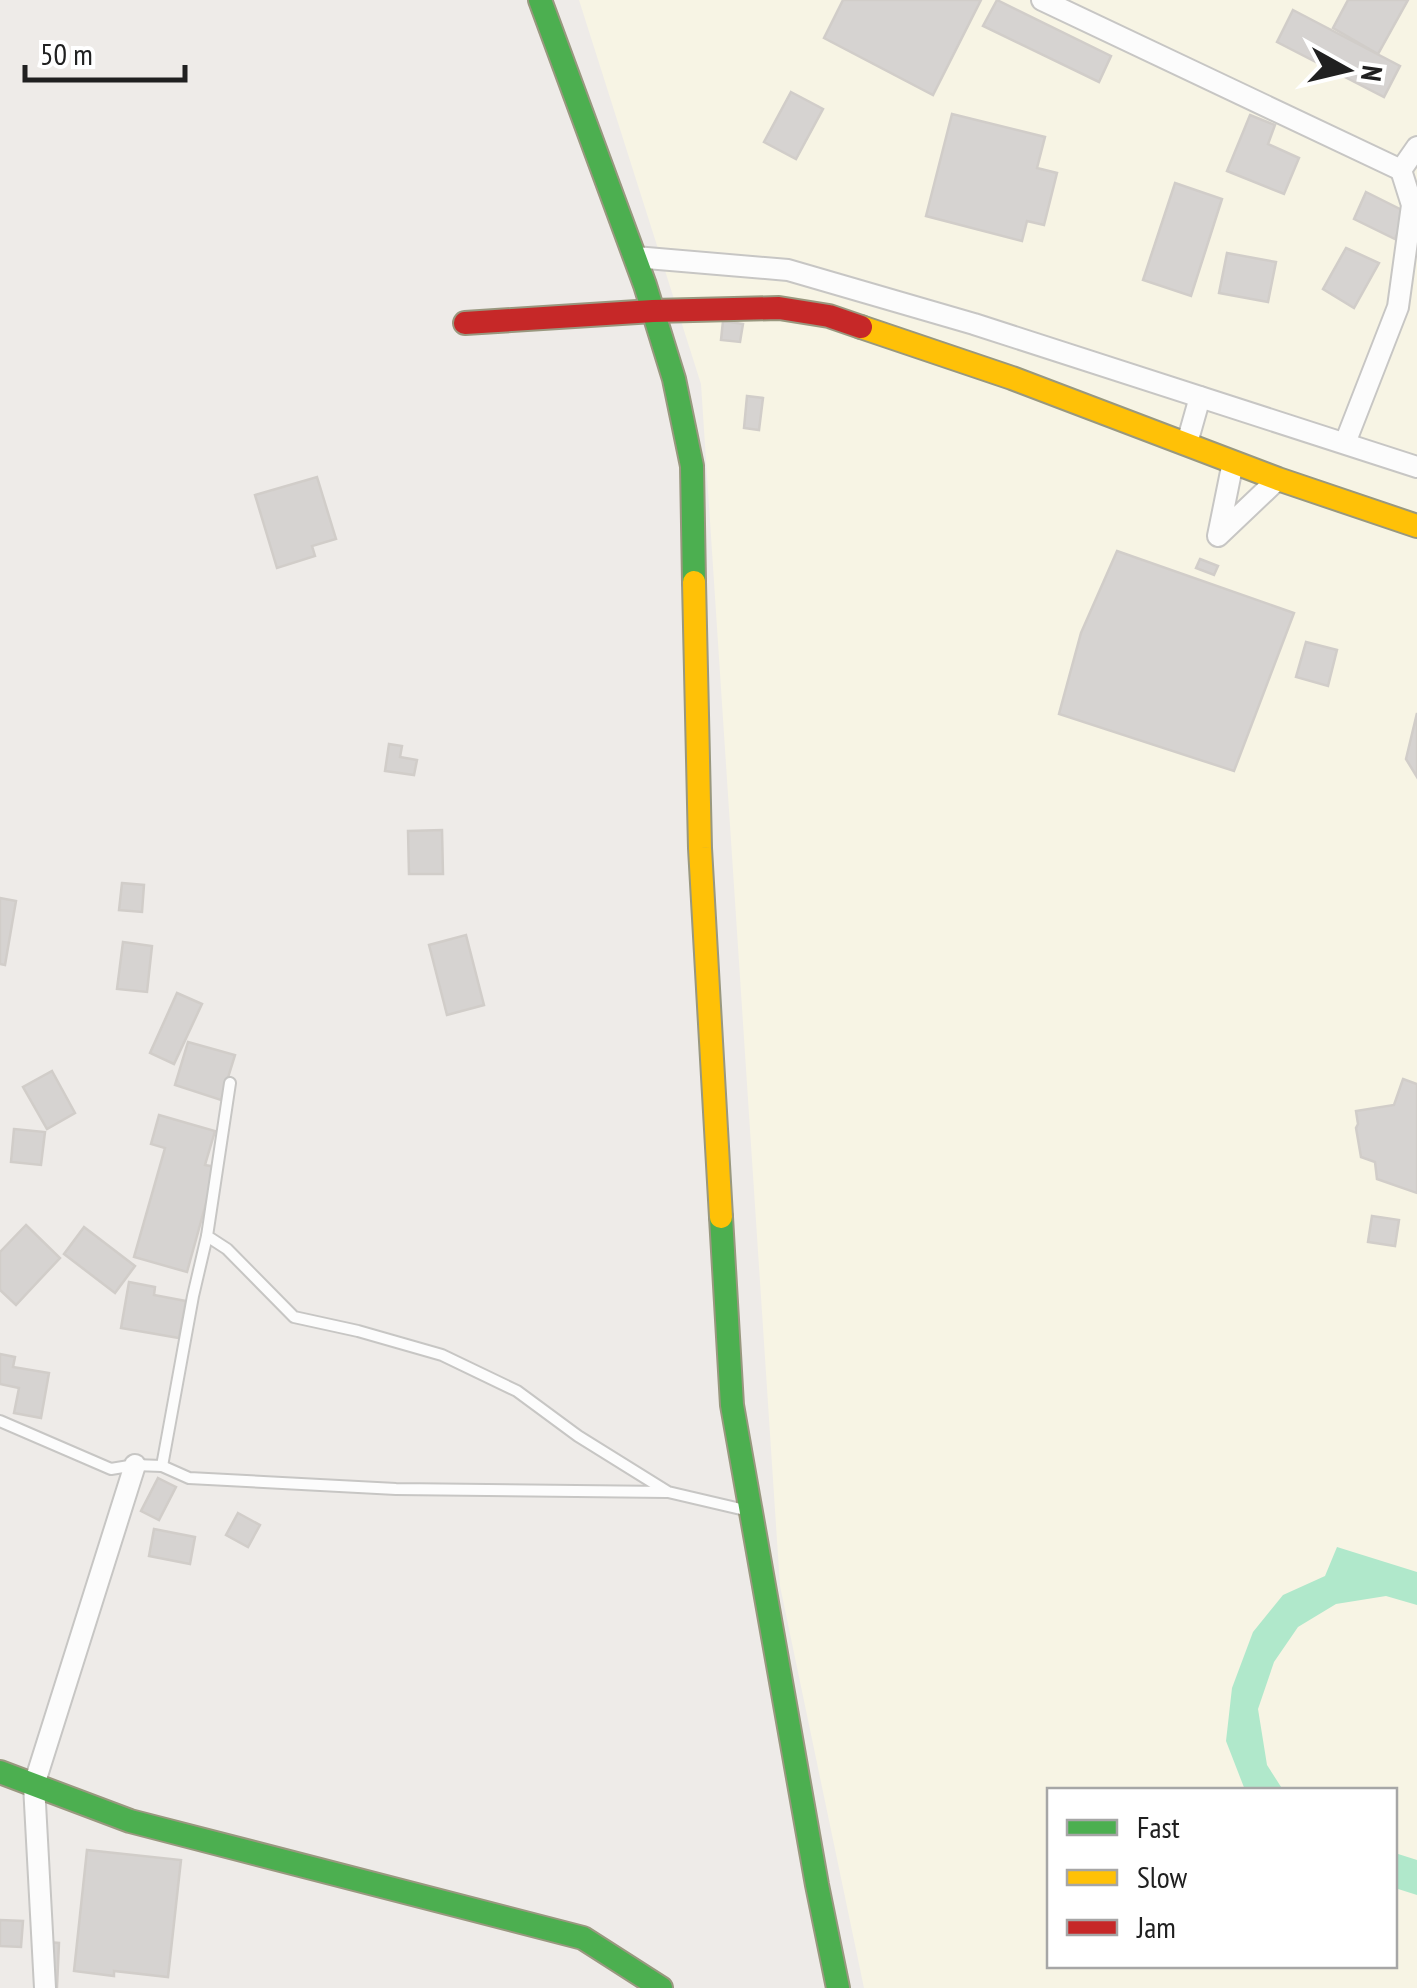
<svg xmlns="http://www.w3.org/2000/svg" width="1417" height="1988" viewBox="0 0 1417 1988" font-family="'PT Sans Narrow',sans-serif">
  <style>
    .education { fill: #f7f4e4; fill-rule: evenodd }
    .pitch { fill: #b0e8cb }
    .building { fill: #d6d3d1; stroke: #d1cdc9; stroke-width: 2.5 }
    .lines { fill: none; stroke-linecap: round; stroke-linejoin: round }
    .lane-casing { stroke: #c7c6c4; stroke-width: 14 }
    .street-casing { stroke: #c7c6c4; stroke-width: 24 }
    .fast-casing { stroke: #99987f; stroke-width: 26 }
    .slow-casing { stroke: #99987f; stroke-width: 26 }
    .jam-casing { stroke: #99987f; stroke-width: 26 }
    .lane { stroke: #fcfcfc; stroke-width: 10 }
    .street { stroke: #fcfcfc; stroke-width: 20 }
    .fast { stroke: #4caf50; stroke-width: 22 }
    .slow { stroke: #ffc107; stroke-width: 22 }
    .jam { stroke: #c62828; stroke-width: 22 }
  </style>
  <rect width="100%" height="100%" fill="#eeebe8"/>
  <!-- education -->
  <path class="education" d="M579 0H1417V1988H864L780 1586 701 384ZM1050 1790H1394V1966H1050Z"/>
  <!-- pitch -->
  <g class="pitch">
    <path d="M1337 1547 1417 1572V1605L1386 1596 1336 1604 1298 1627 1274 1662 1258 1709 1267 1765 1283 1790H1245L1226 1741 1232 1688 1253 1632 1283 1595 1325 1576Z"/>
    <path d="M1395 1853 1417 1860V1895L1395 1888Z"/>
  </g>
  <!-- building -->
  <g class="building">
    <path d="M843 0H981L933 95 824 38Z"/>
    <path d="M997 0 1111 56 1099 82 983 26Z"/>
    <path d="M1348 0H1408L1378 54 1333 28Z"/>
    <path d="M1293 10 1400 66 1384 97 1277 42Z"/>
    <path d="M791 92 823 109 796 159 764 142Z"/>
    <path d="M952 114 1045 137 1037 168 1057 173 1044 225 1027 221 1022 241 926 216Z"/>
    <path d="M1250 115 1275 125 1268 144 1299 158 1284 194 1227 171Z"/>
    <path d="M1175 183 1222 199 1191 296 1143 280Z"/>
    <path d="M1366 192 1406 212 1395 239 1354 219Z"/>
    <path d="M1346 248 1379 263 1354 308 1323 289Z"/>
    <path d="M1227 253 1276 262 1268 302 1219 293Z"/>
    <path d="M723 321 743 324 740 342 721 340Z"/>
    <path d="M747 396 763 398 759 430 744 428Z"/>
    <path d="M317 477 336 539 312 546 315 556 277 568 255 495Z"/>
    <path d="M1117 551 1294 613 1234 771 1059 714 1081 633Z"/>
    <path d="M1200 559 1218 566 1214 575 1196 568Z"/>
    <path d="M1306 642 1337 650 1328 686 1296 677Z"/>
    <path d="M1417 713V777L1406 759Z"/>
    <path d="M389 744 402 746 400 757 417 760 414 775 385 771Z"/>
    <path d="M442 830 443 874H409L408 831Z"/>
    <path d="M122 883 144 885 142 912 119 910Z"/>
    <path d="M0 898 16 901 5 965 0 964Z"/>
    <path d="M466 935 484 1005 447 1015 429 945Z"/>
    <path d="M123 942 152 946 147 992 117 989Z"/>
    <path d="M177 993 202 1004 174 1064 150 1053Z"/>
    <path d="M188 1042 235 1055 221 1100 175 1085Z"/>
    <path d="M52 1071 75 1113 47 1129 23 1087Z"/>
    <path d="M1403 1079 1417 1084V1193L1377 1179 1375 1162 1361 1157 1356 1128 1358 1124 1356 1111 1394 1105Z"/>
    <path d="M159 1115 215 1131 205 1165 216 1167 187 1272 134 1257 165 1148 151 1144Z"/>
    <path d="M14 1129 45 1132 41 1165 11 1162Z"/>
    <path d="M1372 1216 1399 1220 1395 1246 1368 1242Z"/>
    <path d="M26 1225 60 1258 16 1305 0 1290V1252Z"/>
    <path d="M84 1227 135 1266 115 1293 64 1254Z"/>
    <path d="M129 1282 155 1287 154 1295 186 1301 179 1338 121 1328Z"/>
    <path d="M0 1354 15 1357 13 1367 49 1373 41 1418 14 1413 19 1388 0 1384Z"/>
    <path d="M158 1478 176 1487 159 1520 141 1511Z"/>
    <path d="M238 1513 260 1525 248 1547 226 1535Z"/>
    <path d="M154 1529 195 1537 190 1564 149 1556Z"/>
    <path d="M87 1850 181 1860 168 1977 114 1971V1976L74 1971Z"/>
    <path d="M0 1920 23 1921 21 1947 0 1946Z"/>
    <path d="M47 1942 59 1943 57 1987 45 1986Z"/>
  </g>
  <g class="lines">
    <defs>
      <g id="lane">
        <path d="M230 1083 207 1236 227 1249 294 1317 358 1331 442 1355 517 1391 578 1436 668 1492 745 1510"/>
        <path d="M0 1421 111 1469 135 1465 162 1466 189 1478 396 1489 667 1492"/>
        <path d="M162 1466 193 1296 207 1236"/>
      </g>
      <g id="street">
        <path d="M1042 0 1401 170 1417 147"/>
        <path d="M635 257 788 270 974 324 1417 467"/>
        <path d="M1187 443 1200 397"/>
        <path d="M1345 443 1398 307 1412 205 1401 170"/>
        <path d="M1233 462 1218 536 1278 479"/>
        <path d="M45 1988 34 1785 135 1465"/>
      </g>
      <g id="fast">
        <path d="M540 0 645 285 674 379 692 466 694 582"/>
        <path d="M721 1217 732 1405 817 1885 838 1988"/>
        <path d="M0 1772 130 1821 583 1938 661 1988"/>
      </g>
      <g id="slow">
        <path d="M861 327 1012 378 1278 479 1417 526"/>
        <path d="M694 582 700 848 721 1217"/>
      </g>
      <path id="jam" d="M465 323 653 311 779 308 829 316 861 327"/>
    </defs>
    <!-- lane casing -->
    <use href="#lane" class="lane-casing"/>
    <!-- street casing -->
    <use href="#street" class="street-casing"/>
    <!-- fast casing -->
    <use href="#fast" class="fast-casing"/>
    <!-- slow casing -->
    <use href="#slow" class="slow-casing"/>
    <!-- jam casing -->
    <use href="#jam" class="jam-casing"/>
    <!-- lane -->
    <use href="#lane" class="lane"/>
    <!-- street -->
    <use href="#street" class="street"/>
    <!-- fast -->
    <use href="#fast" class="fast"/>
    <!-- slow -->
    <use href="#slow" class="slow"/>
    <!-- jam -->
    <use href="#jam" class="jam"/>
  </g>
  <!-- legend -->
  <rect x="1047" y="1788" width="350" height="180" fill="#ffffff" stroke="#a6a6a6" stroke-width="2.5"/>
  <rect x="1067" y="1820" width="50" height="15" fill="#4caf50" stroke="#a6a6a6" stroke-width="2.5"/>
  <text x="1137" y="1838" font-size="30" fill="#202020">Fast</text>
  <rect x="1067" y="1870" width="50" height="15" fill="#ffc107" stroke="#a6a6a6" stroke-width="2.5"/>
  <text x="1137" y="1888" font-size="30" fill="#202020">Slow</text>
  <rect x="1067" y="1920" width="50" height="15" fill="#c62828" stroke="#a6a6a6" stroke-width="2.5"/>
  <text x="1137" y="1938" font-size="30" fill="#202020">Jam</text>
  <!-- north arrow -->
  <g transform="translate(1347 70) rotate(98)" stroke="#ffffff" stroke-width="8" paint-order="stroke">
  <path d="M0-8L18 38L0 25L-18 38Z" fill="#202020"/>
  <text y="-15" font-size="28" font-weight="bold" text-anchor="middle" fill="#202020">N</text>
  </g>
  <!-- scale -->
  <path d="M25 65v15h160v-15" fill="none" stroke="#202020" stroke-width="5"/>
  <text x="40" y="65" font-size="30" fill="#202020" stroke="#ffffff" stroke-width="8" paint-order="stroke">50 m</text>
</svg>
